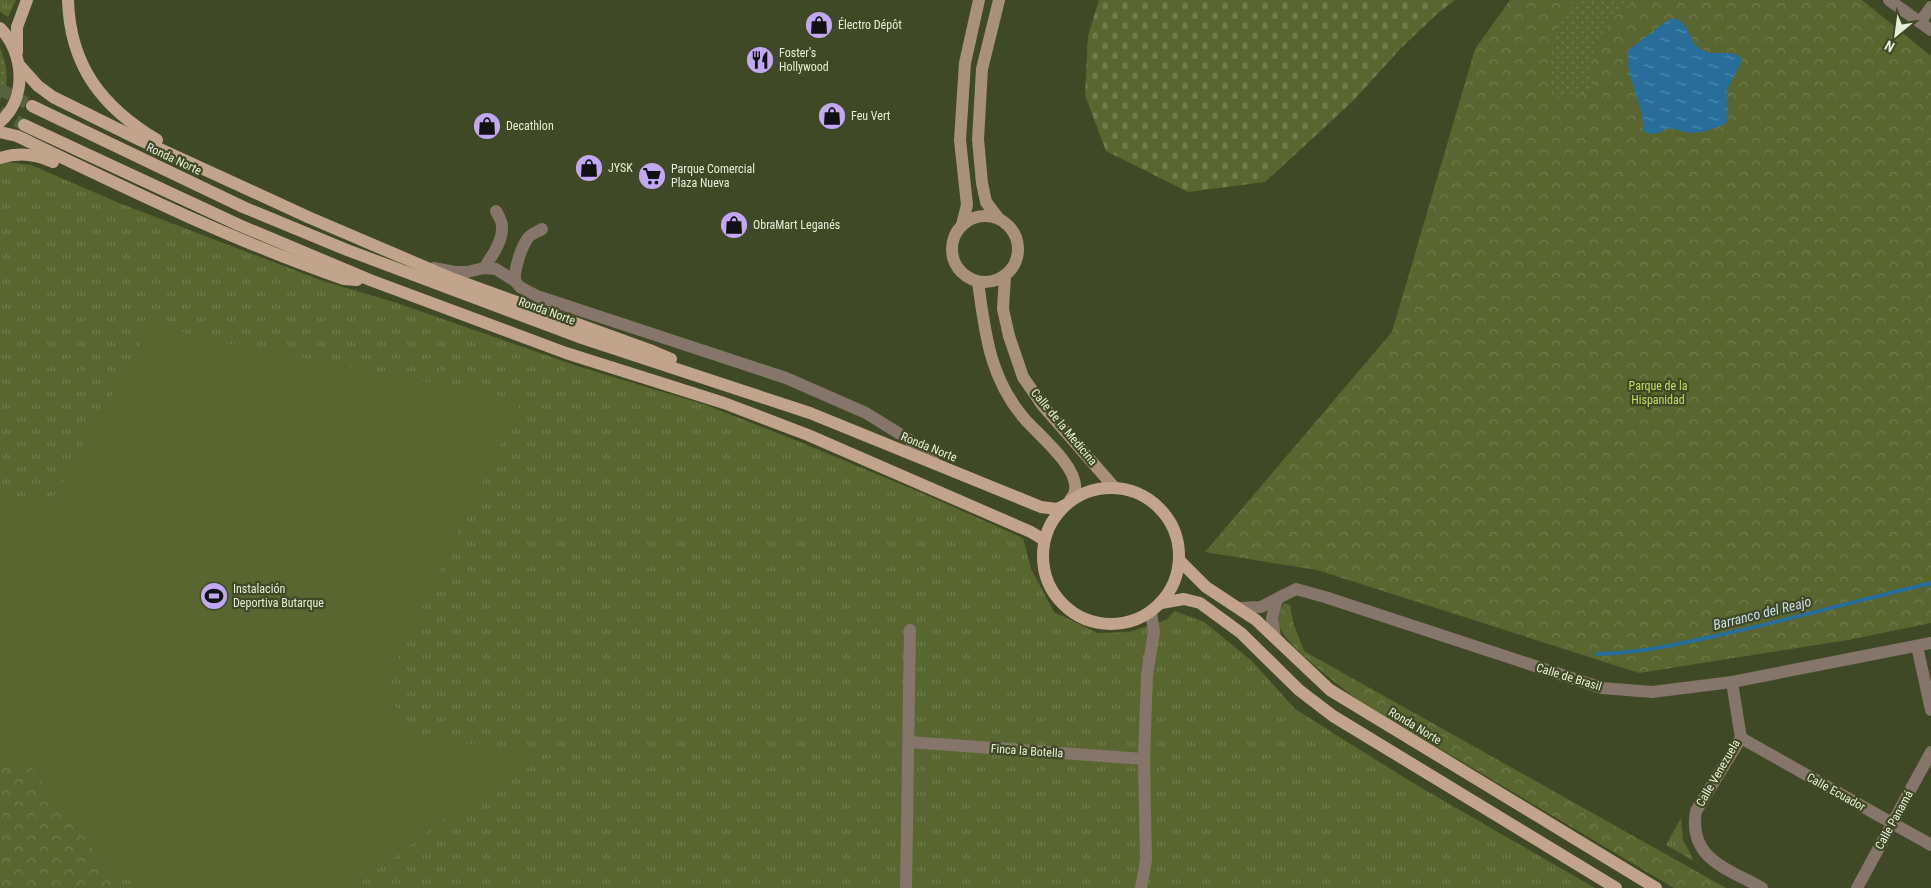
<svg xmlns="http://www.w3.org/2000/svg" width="1931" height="888" viewBox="0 0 1931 888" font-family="'Roboto Condensed',sans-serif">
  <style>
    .grass { fill: url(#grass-tufts) }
    .cemetery { fill: url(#cemetery-stones) }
    .park { fill: url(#park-crowns) }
    .garden { fill: url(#garden-dots) }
    .pitch { fill: #59662f }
    .water { fill: url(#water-ripples) }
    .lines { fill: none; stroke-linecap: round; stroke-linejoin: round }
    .stream { stroke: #276e9b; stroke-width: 4 }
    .primary-tunnel { stroke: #596240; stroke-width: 12; stroke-dasharray: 12 6; stroke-linecap: butt }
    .street { stroke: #85756a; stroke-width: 12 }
    .secondary { stroke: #a8907d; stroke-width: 12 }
    .primary { stroke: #c2a48c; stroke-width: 12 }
    .labels { text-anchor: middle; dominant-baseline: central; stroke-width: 4.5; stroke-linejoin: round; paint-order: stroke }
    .poi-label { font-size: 12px; fill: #e6edd8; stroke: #404925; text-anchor: start }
    .street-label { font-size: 12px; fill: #e6edd8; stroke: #404925 }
    .park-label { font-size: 12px; fill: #c2de62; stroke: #404925 }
    .water-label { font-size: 14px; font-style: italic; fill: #cadeee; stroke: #404925 }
  </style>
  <defs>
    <pattern id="grass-tufts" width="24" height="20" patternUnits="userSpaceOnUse" patternTransform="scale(1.25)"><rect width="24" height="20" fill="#59662f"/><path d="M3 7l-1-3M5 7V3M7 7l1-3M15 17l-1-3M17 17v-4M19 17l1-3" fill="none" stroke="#717c4c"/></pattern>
    <pattern id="cemetery-stones" width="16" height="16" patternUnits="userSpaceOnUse" patternTransform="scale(1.25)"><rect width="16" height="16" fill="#59662f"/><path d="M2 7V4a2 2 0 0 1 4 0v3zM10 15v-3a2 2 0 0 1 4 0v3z" fill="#717c4c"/></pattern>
    <pattern id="park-crowns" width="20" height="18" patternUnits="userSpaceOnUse" patternTransform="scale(1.25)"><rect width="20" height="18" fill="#59662f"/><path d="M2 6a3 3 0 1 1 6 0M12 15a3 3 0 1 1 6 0" fill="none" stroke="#717c4c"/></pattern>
    <pattern id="garden-dots" width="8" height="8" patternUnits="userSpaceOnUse" patternTransform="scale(1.25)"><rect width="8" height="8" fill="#59662f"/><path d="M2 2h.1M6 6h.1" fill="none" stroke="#717c4c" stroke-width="1.8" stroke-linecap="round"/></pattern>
    <pattern id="water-ripples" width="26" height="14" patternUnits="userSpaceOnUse" patternTransform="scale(1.25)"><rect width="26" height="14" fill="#276e9b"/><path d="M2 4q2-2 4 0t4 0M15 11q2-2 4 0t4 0" fill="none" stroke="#518aad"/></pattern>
  </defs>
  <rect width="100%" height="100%" fill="#404925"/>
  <!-- grass -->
  <g class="grass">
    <path d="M0 0H16L8 17 0 12Z"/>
    <path d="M0 161 31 165 119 203 323 281 394 302 577 366 706 405 800 442 922 493 1023 538 1031 569 1054 612 1098 633 1129 632 1166 620 1175 611 1204 622 1252 661 1295 709 1413 783 1595 888H0Z"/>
    <path d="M1681 818 1683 840 1694 861 1666 845Z"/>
  </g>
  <!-- cemetery -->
  <path class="cemetery" d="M1099 0H1455L1438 13 1401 48 1353 101 1265 182 1188 192 1106 151 1085 95 1088 36Z"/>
  <!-- park -->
  <g class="park">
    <path d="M1510 0H1862L1931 56V623L1848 640 1639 673 1317 570 1205 552 1392 332 1475 49Z"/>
    <path d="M1284 603 1290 605 1293 622 1304 651 1726 888H1674L1360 701C1341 687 1289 648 1280 628 1277 620 1279 611 1284 603Z"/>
    <path d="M0 766 32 768 124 888H0Z"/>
  </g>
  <!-- garden -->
  <g class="garden">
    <path d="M1574 0H1636C1601 22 1589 51 1592 92L1550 99C1546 61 1552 32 1574 0Z"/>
    <path d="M0 48C7 65 11 83 0 100Z"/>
  </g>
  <!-- pitch -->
  <path class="pitch" d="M157 314 189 336 522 400 383 689 417 735 521 752 524 759 353 888H152L113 875 32 768 0 766V498C19 500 40 506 56 494Z"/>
  <!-- water -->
  <path class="water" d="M1675 18C1692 27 1688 44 1704 51 1716 56 1727 49 1740 56L1741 62 1727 89 1728 120 1724 125 1703 132 1690 133 1668 128 1659 133 1650 134 1643 131C1644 102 1624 78 1628 50L1668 20Z"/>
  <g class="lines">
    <!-- stream -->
    <path class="stream" d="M1597 654C1642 653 1685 643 1728 633 1796 618 1863 599 1931 583"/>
    <!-- primary-tunnel -->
    <g class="primary-tunnel">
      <path d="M0 89 32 106"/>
      <path d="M0 112 24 125"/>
    </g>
    <!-- street -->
    <g class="street">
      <path d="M1889 0 1931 30"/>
      <path d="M1920 22 1931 7"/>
      <path d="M434 268 454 272H467L484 268 496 269 515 281 520 287 537 296 786 378 866 413 908 439 935 463"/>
      <path d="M484 268C492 256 503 241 502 226 502 221 498 215 496 211"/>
      <path d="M515 281C514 270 521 247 528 238 531 234 537 232 542 229"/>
      <path d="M1239 608 1261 607 1296 589 1325 597 1602 688 1652 692 1732 682 1931 643"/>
      <path d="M1275 637 1272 618 1277 599"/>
      <path d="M1917 646 1931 710"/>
      <path d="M1732 682 1741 738 1696 811C1688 859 1727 868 1762 888"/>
      <path d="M1741 738 1931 845"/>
      <path d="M909 742 1144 759"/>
      <path d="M906 888 910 630"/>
      <path d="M1141 888 1146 860 1144 759 1147 675 1154 632 1151 612"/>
      <path d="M1857 888 1931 752"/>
    </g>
    <!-- secondary -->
    <g class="secondary">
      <path d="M999 0 982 69 978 139 982 183 986 202 999 219"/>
      <circle cx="985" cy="249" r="33"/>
      <path d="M962 225 967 205 960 140 965 63 979 0"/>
      <path d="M1005 276 1003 309 1009 336 1023 377 1043 406 1114 487"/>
      <path d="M978 282C985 332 989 376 1023 417 1037 434 1079 467 1075 490 1075 494 1072 497 1070 500"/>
    </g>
    <!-- primary -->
    <g class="primary">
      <path d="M68 0C70 66 102 107 157 140"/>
      <path d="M0 28C24 52 28 98 0 122"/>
      <path d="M17 52V27L27 0"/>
      <path d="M20 66 38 86 53 97 138 139 308 217 453 279 652 351 671 359"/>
      <path d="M32 106 243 207 347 250 579 337 810 413 1041 507 1057 509 1065 505"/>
      <path d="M24 125 239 225 370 280 566 353 724 403 808 435 1031 532 1044 540"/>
      <path d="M0 132 17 136C125 188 231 240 344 279L357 280"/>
      <path d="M0 158C18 152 36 154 53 162"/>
      <circle cx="1111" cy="556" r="68"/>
      <path d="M1180 561 1206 587 1256 620 1330 690 1656 888"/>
      <path d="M1161 603 1184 599 1200 603 1241 633 1299 690 1333 716 1616 888"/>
    </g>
  </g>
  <!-- icons -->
  <defs>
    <symbol id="shop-disc" viewBox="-11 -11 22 22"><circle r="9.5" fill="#c2a7f2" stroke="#404925"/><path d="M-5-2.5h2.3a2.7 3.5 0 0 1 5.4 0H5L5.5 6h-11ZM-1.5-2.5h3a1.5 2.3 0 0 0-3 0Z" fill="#111"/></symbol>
    <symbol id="restaurant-disc" viewBox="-11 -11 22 22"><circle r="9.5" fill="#c2a7f2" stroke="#404925"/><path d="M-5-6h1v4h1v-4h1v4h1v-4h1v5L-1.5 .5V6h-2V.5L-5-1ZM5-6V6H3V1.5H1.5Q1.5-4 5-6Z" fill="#111"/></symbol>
    <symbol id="supermarket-disc" viewBox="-11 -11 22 22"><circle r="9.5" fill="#c2a7f2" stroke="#404925"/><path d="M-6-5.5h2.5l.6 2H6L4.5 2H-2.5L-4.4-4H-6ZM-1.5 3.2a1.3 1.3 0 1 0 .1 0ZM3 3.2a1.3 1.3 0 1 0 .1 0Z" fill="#111"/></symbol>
    <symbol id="stadium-disc" viewBox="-11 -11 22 22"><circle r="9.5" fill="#c2a7f2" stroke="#404925"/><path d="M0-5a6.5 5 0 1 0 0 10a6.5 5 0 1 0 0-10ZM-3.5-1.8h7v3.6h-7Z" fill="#111"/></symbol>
  </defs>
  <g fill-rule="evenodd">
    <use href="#shop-disc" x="803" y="9" width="32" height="32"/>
    <use href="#restaurant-disc" x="744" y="44" width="32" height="32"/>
    <use href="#shop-disc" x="816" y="100" width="32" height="32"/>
    <use href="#shop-disc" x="471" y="110" width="32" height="32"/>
    <use href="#shop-disc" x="573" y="152" width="32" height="32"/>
    <use href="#supermarket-disc" x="636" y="160" width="32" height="32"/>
    <use href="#shop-disc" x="718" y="209" width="32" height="32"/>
    <use href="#stadium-disc" x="198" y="580" width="32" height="32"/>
  </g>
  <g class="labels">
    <!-- poi labels -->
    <g class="poi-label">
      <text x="838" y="25">Électro Dépôt</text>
      <text x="779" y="53">Foster's<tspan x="779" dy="14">Hollywood</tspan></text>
      <text x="851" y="116">Feu Vert</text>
      <text x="506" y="126">Decathlon</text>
      <text x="608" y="168">JYSK</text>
      <text x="671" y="169">Parque Comercial<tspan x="671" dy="14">Plaza Nueva</tspan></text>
      <text x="753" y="225">ObraMart Leganés</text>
      <text x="233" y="589">Instalación<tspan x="233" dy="14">Deportiva Butarque</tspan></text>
    </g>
    <!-- street labels -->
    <g class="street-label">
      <text transform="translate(174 159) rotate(25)">Ronda Norte</text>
      <text transform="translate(547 311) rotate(20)">Ronda Norte</text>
      <text transform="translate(1064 427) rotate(50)">Calle de la Medicina</text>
      <text transform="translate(929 447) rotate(22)">Ronda Norte</text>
      <text transform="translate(1569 677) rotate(17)">Calle de Brasil</text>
      <text transform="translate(1415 726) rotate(31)">Ronda Norte</text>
      <text transform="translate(1027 751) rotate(4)">Finca la Botella</text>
      <text transform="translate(1718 773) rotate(-60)">Calle Venezuela</text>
      <text transform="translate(1836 792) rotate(29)">Calle Ecuador</text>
      <text transform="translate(1894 820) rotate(-61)">Calle Panamá</text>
    </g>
    <!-- park labels -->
    <g class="park-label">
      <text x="1658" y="386">Parque de la<tspan x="1658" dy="14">Hispanidad</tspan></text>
    </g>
    <!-- water labels -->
    <g class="water-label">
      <text transform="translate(1762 613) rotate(-14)">Barranco del Reajo</text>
    </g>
  </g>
  <!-- north arrow -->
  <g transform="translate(1896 35) rotate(209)" stroke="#404925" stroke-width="4" paint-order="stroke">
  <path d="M0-4L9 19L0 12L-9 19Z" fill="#e6edd8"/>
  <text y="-8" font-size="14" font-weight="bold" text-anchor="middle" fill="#e6edd8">N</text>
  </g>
</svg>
